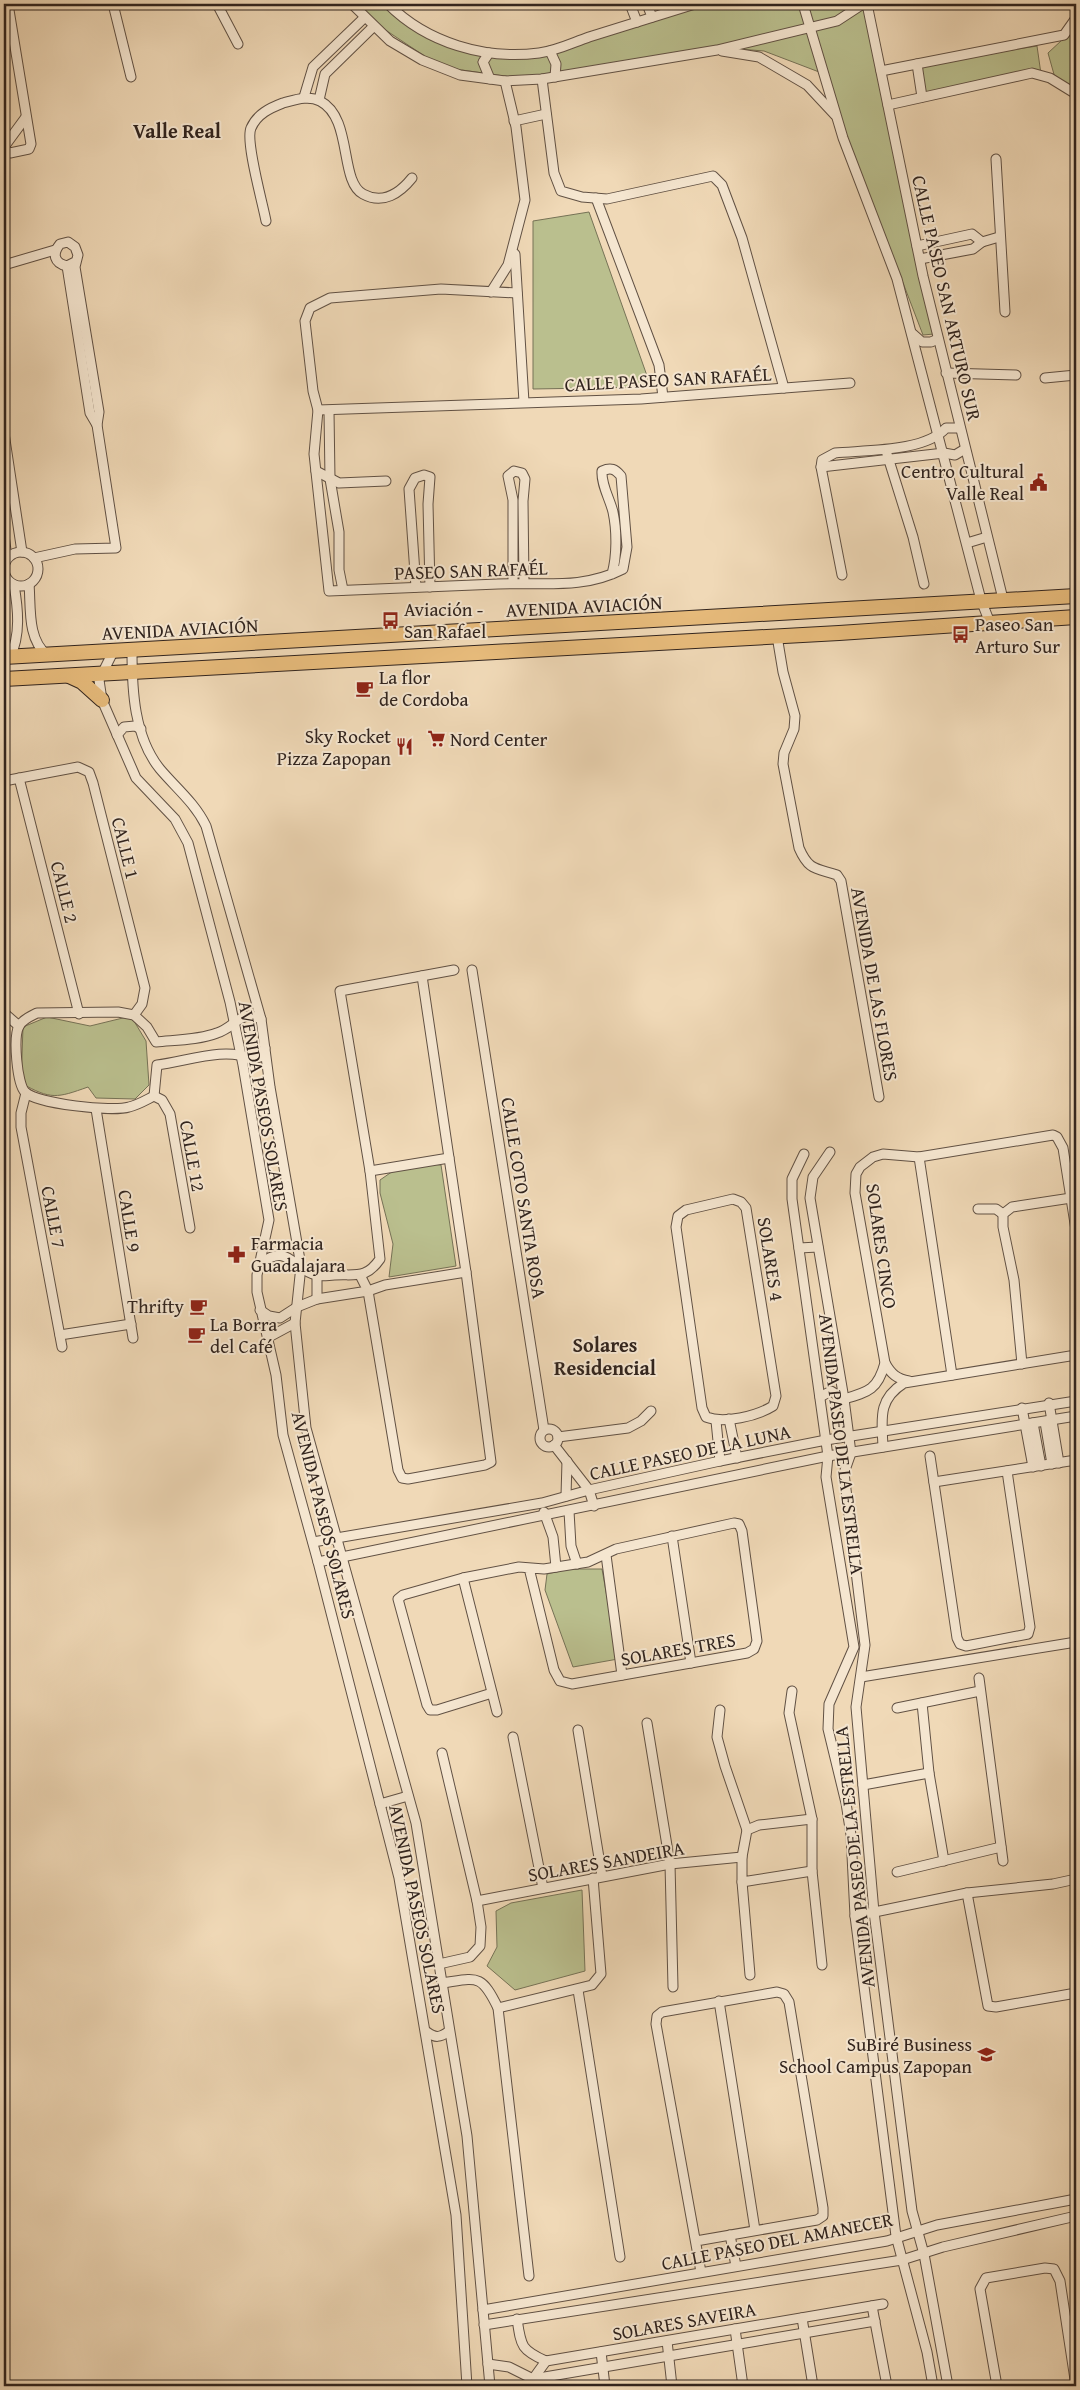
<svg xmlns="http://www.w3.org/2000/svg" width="1080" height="2390" viewBox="0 0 1080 2390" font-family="'Gentium Book Plus',serif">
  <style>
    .green { fill: #babf8e; stroke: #767256 }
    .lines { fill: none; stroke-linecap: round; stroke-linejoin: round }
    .minor-casing { stroke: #615144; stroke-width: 11 }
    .primary-casing { stroke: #31241e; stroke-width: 16 }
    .minor { stroke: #f5e6d0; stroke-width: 9 }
    .primary { stroke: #e8bc7c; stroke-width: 14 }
    .labels { text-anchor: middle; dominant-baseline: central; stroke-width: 4; stroke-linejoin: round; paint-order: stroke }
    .street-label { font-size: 19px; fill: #31241e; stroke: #f5e6d0 }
    .poi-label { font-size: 19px; fill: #31241e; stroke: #f5e6d0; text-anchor: start }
    .neighbourhood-label { font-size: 20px; font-weight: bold; fill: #31241e; stroke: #f5e6d0 }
  </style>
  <rect width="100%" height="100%" fill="#f0d9b7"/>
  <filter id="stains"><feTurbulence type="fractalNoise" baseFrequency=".004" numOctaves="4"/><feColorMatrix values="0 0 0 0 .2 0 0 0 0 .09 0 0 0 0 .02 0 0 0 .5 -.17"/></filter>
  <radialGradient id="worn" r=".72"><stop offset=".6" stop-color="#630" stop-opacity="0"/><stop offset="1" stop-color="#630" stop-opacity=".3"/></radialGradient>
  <!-- green -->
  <g class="green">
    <path d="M358 4H384L395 16 491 57 546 54 700 4H863L934 334 923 335 839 116 827 75 764 51 713 47 548 76 518 78 441 67 369 19Z"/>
    <path d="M1076 27V88L1055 78 1048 53Z"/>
    <path d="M1037 46 1041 74 923 95 918 65Z"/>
    <path d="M589 212 651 387 533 389V221Z"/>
    <path d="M131 1016 146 1041 149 1085 135 1099 96 1098 88 1087C57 1098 51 1100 21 1083L23 1027 47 1017 90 1026Z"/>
    <path d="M421 1163 441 1165 456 1266 389 1277 393 1244 380 1193V1180L396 1169Z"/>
    <path d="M568 1569H602L618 1659 573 1667 545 1590 547 1574Z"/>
    <path d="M582 1890 585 1971 515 1990 487 1966 497 1947 496 1911 511 1903Z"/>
  </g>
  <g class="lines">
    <defs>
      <g id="minor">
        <path d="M113 4 131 77"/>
        <path d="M217 4 238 44"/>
        <path d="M352 4 390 41 422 60 460 75 505 81 542 79 717 50 837 21 863 4"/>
        <path d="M388 4C427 43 485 60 539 53 556 51 572 43 589 37 624 26 659 15 695 4"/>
        <path d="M630 4 637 22"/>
        <path d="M647 4 652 17"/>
        <path d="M803 4 843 138 897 279 981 600 990 623"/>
        <path d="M867 4 923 276 1003 599"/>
        <path d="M550 51 556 64 555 77"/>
        <path d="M722 51 759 57 807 85 835 115"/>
        <path d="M489 53 483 62 490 79"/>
        <path d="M917 64 922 97"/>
        <path d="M881 71 1064 35 1076 18"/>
        <path d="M542 79 554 173 561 191 582 197 607 199 713 176 722 185 742 238 784 388"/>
        <path d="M304 97 313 67 364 18"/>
        <path d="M319 100 325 74 373 27"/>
        <path d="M888 105 1032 73 1050 78 1076 94"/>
        <path d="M514 121 546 114"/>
        <path d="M4 147 26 117"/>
        <path d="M4 149 10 153 29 149 31 144 8 4"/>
        <path d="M996 159 1005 312"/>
        <path d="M596 198 659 365 663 397"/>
        <path d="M266 221C263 204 245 141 251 128 257 114 270 108 283 103 295 100 308 95 320 101 353 118 339 181 363 194 383 205 400 193 412 178"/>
        <path d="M917 246 972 234 982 242"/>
        <path d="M515 254 524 402"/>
        <path d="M920 259 973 249 982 242 999 237"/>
        <path d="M4 265 55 250"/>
        <path d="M67 266 90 413 97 425"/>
        <path d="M491 292 508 265 525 200 516 127 505 81"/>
        <path d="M517 293 441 289 330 298 310 308 305 321 313 391 318 410 314 454 329 591C386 589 442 586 498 584 543 582 582 590 623 569L627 547 621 476C615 469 611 467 602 471 601 485 610 499 613 512 617 531 617 556 612 574"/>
        <path d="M913 334 922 342H931L938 339"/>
        <path d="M946 373 1016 375"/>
        <path d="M1045 378 1076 375"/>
        <path d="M318 410 641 399 850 383"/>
        <path d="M329 411 330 479 339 532V570L343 590"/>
        <path d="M4 433 22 552"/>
        <path d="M887 454 913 537 924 584"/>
        <path d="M821 467 944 453 955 455 965 449"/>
        <path d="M316 471 339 483 386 481"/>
        <path d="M4 535 7 558"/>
        <path d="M967 543 987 537"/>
        <circle cx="21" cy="569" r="17"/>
        <path d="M34 558 75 549 116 548 97 425 99 412 75 267 78 255 75 247 68 242 60 244C52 254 54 263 67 266L75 262"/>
        <path d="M842 575 821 467 822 460 835 453C866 450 925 452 946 428H960"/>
        <path d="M513 583V500L508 476 514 471 522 473 525 479 523 501 524 583"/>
        <path d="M29 584C31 607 27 639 47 655"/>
        <path d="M416 587 409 489 415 478 424 475 430 477 428 504 430 587"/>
        <path d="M777 636 783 672 795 716 794 729 784 753 783 764 799 848C809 871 816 868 837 875L841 881 879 1097"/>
        <path d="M132 651C132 690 134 737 160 769 176 788 195 803 206 826L261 1019 270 1087 301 1266 295 1323 306 1428 416 1823 467 2136 490 2386"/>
        <path d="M113 652 99 680 102 700 136 778 175 819 188 843 230 1002 243 1065 269 1220 257 1275V1292L276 1375 283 1435 318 1562 399 1878 456 2215 467 2386"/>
        <path d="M10 657C21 635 18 608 14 585"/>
        <path d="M117 735 124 727 135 726 141 729"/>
        <path d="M19 778 79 1014"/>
        <path d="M4 781 78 767 89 772 93 783 145 988 142 1004 134 1015"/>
        <path d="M472 970 544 1430"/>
        <path d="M4 1013 19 1026"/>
        <path d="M26 1093 21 1113V1127L62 1347"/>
        <path d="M154 1096C146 1100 138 1105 129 1107 113 1112 37 1104 25 1092 17 1084 13 1037 19 1026 23 1019 31 1016 37 1013L118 1012 134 1015 147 1027 156 1042C175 1040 199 1040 217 1033 236 1027 240 1009 261 1019"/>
        <path d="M154 1096 157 1065C185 1062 226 1046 250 1059L260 1057 265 1048"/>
        <path d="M154 1096 162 1100 170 1114 190 1228"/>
        <path d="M96 1109 133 1338"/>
        <path d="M830 1152 813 1177 810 1198 844 1399 851 1453 844 1473 865 1645 856 1707 874 1912 912 2211 924 2254 948 2386"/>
        <path d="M804 1154 792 1179V1199L828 1456 826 1477 854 1647 829 1704 828 1729 846 1803 851 1835 855 1916 896 2236 927 2352 933 2386"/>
        <path d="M919 1157 952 1375"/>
        <path d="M370 1171 449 1158"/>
        <path d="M733 1199 741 1202 746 1208 776 1396 773 1406C757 1416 724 1424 706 1417L702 1408 676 1227 678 1216 686 1210Z"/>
        <path d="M978 1209H996L1003 1214"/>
        <path d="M799 1248 818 1247"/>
        <path d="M261 1263C289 1243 292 1269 316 1275 322 1277 329 1275 335 1275 357 1274 366 1279 380 1259L370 1171 340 991 454 970"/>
        <path d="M360 1275 368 1291 398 1470 402 1478 408 1479 485 1465 491 1462 466 1272 422 976"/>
        <path d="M317 1299V1276"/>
        <path d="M260 1310 269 1316 280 1318 297 1307 317 1299 368 1291 385 1285 466 1272"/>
        <path d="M60 1335 131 1324"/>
        <path d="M269 1337 295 1323"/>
        <path d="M885 1363C891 1374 897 1379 909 1381"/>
        <path d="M1022 1364 1014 1280 1003 1227V1214L1012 1207 1071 1198"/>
        <path d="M820 1397 831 1391 844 1399C869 1392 878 1389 885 1363L855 1193 856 1174 860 1167 873 1157 883 1154 919 1157 1053 1135 1057 1137 1063 1148 1076 1230"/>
        <path d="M1049 1403 1059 1463"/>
        <path d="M1022 1408 1033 1467"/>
        <path d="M729 1419 737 1458"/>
        <path d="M716 1421 720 1461"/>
        <path d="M1045 1422 1052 1464"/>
        <path d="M1033 1423 1041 1466"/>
        <circle cx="549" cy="1438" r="9"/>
        <path d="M558 1437 628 1428 641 1421 651 1411"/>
        <path d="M554 1445 589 1490 594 1506"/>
        <path d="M883 1447C882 1420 877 1400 904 1383L1076 1355"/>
        <path d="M930 1456 957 1638 960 1644 966 1646 1028 1634 1030 1627 1007 1471"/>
        <path d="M934 1482 1076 1460"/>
        <path d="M566 1496 567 1461"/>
        <path d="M569 1511 571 1546 577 1564"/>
        <path d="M544 1512 553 1537 556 1567"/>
        <path d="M672 1536 691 1663"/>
        <path d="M313 1542 542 1503 589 1490 720 1461 826 1440 1076 1401"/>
        <path d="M606 1555 622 1675"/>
        <path d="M318 1562 828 1456 1076 1416"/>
        <path d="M463 1578 497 1712"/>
        <path d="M861 1677 1076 1642"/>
        <path d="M979 1678 1003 1861"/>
        <path d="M792 1691 789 1713 812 1819V1871L822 1965"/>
        <path d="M492 1693 437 1710H430L427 1705 398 1599 403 1595 463 1578 519 1567 544 1569 588 1562 616 1549 734 1523 739 1524 742 1531 757 1641 754 1649 747 1653 572 1684 560 1681 554 1670 529 1568"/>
        <path d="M922 1703 929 1773 944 1861"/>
        <path d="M897 1708 980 1691"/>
        <path d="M720 1710 717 1737 725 1766 747 1830"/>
        <path d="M647 1723 670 1864 673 1987"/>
        <path d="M578 1730 602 1876"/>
        <path d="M513 1737 543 1888"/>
        <path d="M863 1785 929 1773"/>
        <path d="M380 1804 408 1796"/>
        <path d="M812 1819 759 1825 747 1830 742 1857V1882L812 1871"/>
        <path d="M897 1872 1001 1847"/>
        <path d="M742 1882 750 1975"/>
        <path d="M967 1893 988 2006 996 2007 1076 1993"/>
        <path d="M477 1901 670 1864 742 1857"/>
        <path d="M855 1916 967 1893 1053 1884 1076 1879"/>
        <path d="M439 1964 470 1957 480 1946 481 1927 477 1901 442 1753"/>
        <path d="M442 1983C477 1978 481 1973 498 2008L529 2276"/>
        <path d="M578 1990 620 2257"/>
        <path d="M719 2001 755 2230"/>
        <path d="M498 2008 592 1985 601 1974 593 1878"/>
        <path d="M427 2032C435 2038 440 2038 449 2031"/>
        <path d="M730 2235 736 2266"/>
        <path d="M696 2241 817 2220 823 2216V2208L789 2002 784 1994 777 1992 662 2012 657 2016 656 2024 701 2272"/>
        <path d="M872 2306 887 2386"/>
        <path d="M483 2310 887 2241 937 2225 1076 2199"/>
        <path d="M802 2318 813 2386"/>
        <path d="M517 2319C521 2346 521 2350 546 2361L883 2304"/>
        <path d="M484 2325 902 2260 943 2247 1076 2216"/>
        <path d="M735 2329 743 2386"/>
        <path d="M667 2341 672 2386"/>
        <path d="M601 2352 605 2386"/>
        <path d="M488 2364 509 2367 533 2379 875 2321"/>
        <path d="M534 2386 533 2379 546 2361"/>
        <path d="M997 2386 980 2289 986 2278 1045 2268 1054 2269 1060 2281 1076 2386"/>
      </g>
      <g id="primary">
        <path d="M4 657 1076 596"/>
        <path d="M69 676 82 682 102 700"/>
        <path d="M4 679 839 633 1076 617"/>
      </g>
    </defs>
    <!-- minor casing -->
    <use href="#minor" class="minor-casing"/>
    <!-- primary casing -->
    <use href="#primary" class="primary-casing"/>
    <!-- minor -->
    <use href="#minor" class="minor"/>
    <!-- primary -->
    <use href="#primary" class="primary"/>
  </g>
  <!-- icons -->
  <defs>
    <symbol id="civic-bare" viewBox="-9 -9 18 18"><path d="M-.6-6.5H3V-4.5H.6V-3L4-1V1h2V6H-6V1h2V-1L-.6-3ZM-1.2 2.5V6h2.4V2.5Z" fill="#8f2418" stroke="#f5e6d0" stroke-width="2.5" paint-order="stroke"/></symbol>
    <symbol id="bus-bare" viewBox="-9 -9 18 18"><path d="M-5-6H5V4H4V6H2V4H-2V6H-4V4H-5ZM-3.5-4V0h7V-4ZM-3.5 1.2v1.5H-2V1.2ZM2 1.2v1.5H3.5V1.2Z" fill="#8f2418" stroke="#f5e6d0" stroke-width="2.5" paint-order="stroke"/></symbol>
    <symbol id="cafe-bare" viewBox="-9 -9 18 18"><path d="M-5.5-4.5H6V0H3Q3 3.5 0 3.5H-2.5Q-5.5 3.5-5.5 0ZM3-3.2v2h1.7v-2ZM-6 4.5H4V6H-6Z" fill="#8f2418" stroke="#f5e6d0" stroke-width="2.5" paint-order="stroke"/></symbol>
    <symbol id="supermarket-bare" viewBox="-9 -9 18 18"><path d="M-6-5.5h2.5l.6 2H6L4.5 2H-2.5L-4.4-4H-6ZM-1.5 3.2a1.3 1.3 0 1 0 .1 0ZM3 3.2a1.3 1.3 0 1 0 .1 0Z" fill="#8f2418" stroke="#f5e6d0" stroke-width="2.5" paint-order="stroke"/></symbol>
    <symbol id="restaurant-bare" viewBox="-9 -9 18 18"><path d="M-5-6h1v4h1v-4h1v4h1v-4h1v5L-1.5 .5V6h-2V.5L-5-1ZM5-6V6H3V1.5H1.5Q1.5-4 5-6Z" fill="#8f2418" stroke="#f5e6d0" stroke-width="2.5" paint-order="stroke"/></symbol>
    <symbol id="pharmacy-bare" viewBox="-9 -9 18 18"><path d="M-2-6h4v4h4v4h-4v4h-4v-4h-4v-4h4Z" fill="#8f2418" stroke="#f5e6d0" stroke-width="2.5" paint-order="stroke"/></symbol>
    <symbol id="school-bare" viewBox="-9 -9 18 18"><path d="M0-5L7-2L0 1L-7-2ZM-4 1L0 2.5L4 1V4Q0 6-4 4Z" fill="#8f2418" stroke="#f5e6d0" stroke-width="2.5" paint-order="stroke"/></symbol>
  </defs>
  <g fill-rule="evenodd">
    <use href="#civic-bare" x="1026" y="470" width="25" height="25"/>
    <use href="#bus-bare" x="378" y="608" width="25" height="25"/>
    <use href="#bus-bare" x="948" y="622" width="25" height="25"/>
    <use href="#cafe-bare" x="352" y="676" width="25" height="25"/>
    <use href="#supermarket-bare" x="424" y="726" width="25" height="25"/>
    <use href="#restaurant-bare" x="392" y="734" width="25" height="25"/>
    <use href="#pharmacy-bare" x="224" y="1242" width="25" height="25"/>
    <use href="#cafe-bare" x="186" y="1294" width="25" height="25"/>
    <use href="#cafe-bare" x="184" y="1322" width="25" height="25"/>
    <use href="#school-bare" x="974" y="2042" width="25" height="25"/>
  </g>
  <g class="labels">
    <!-- street labels -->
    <g class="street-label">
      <text transform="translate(947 298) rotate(77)">CALLE PASEO SAN ARTURO SUR</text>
      <text transform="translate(668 379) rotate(-3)">CALLE PASEO SAN RAFAÉL</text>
      <text transform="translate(471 570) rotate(-2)">PASEO SAN RAFAÉL</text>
      <text transform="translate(584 606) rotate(-3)">AVENIDA AVIACIÓN</text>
      <text transform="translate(180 629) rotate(-3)">AVENIDA AVIACIÓN</text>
      <text transform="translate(126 848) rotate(76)">CALLE 1</text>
      <text transform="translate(65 892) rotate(76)">CALLE 2</text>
      <text transform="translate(875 984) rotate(80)">AVENIDA DE LAS FLORES</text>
      <text transform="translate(264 1106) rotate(80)">AVENIDA PASEOS SOLARES</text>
      <text transform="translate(193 1156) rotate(80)">CALLE 12</text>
      <text transform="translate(524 1198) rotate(81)">CALLE COTO SANTA ROSA</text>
      <text transform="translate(54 1217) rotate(79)">CALLE 7</text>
      <text transform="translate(130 1221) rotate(81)">CALLE 9</text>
      <text transform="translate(882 1246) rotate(82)">SOLARES CINCO</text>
      <text transform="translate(771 1259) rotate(81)">SOLARES 4</text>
      <text transform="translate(842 1444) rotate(83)">AVENIDA PASEO DE LA ESTRELLA</text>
      <text transform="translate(690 1452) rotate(-12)">CALLE PASEO DE LA LUNA</text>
      <text transform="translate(324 1515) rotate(76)">AVENIDA PASEOS SOLARES</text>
      <text transform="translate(678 1649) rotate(-10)">SOLARES TRES</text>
      <text transform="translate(854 1857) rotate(-96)">AVENIDA PASEO DE LA ESTRELLA</text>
      <text transform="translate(606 1861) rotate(-10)">SOLARES SANDEIRA</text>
      <text transform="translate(418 1909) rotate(78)">AVENIDA PASEOS SOLARES</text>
      <text transform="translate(777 2241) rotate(-11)">CALLE PASEO DEL AMANECER</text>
      <text transform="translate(684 2321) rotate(-10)">SOLARES SAVEIRA</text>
    </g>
    <!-- poi labels -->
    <g class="poi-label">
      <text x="1024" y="471" text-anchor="end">Centro Cultural<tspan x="1024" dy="22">Valle Real</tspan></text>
      <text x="404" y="609">Aviación -<tspan x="404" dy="22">San Rafael</tspan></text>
      <text x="975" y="624">Paseo San<tspan x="975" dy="22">Arturo Sur</tspan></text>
      <text x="379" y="677">La flor<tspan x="379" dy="22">de Cordoba</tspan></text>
      <text x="391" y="736" text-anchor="end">Sky Rocket<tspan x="391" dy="22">Pizza Zapopan</tspan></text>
      <text x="450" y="739">Nord Center</text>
      <text x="251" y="1243">Farmacia<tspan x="251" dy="22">Guadalajara</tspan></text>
      <text x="184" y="1306" text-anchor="end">Thrifty</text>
      <text x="210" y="1324">La Borra<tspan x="210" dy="22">del Café</tspan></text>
      <text x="972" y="2044" text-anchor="end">SuBiré Business<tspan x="972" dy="22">School Campus Zapopan</tspan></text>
    </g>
    <!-- neighbourhood labels -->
    <g class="neighbourhood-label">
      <text x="177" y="130">Valle Real</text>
      <text x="605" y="1344">Solares<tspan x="605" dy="23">Residencial</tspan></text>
    </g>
  </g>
  <!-- margin -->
  <rect width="1080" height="2390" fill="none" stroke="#f0d9b7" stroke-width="20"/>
  <rect x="5" y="5" width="1070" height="2380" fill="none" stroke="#31241e" stroke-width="2.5"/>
  <rect x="10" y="10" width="1060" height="2370" fill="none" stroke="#31241e"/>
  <rect width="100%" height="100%" filter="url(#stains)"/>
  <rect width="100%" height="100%" fill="url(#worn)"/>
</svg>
